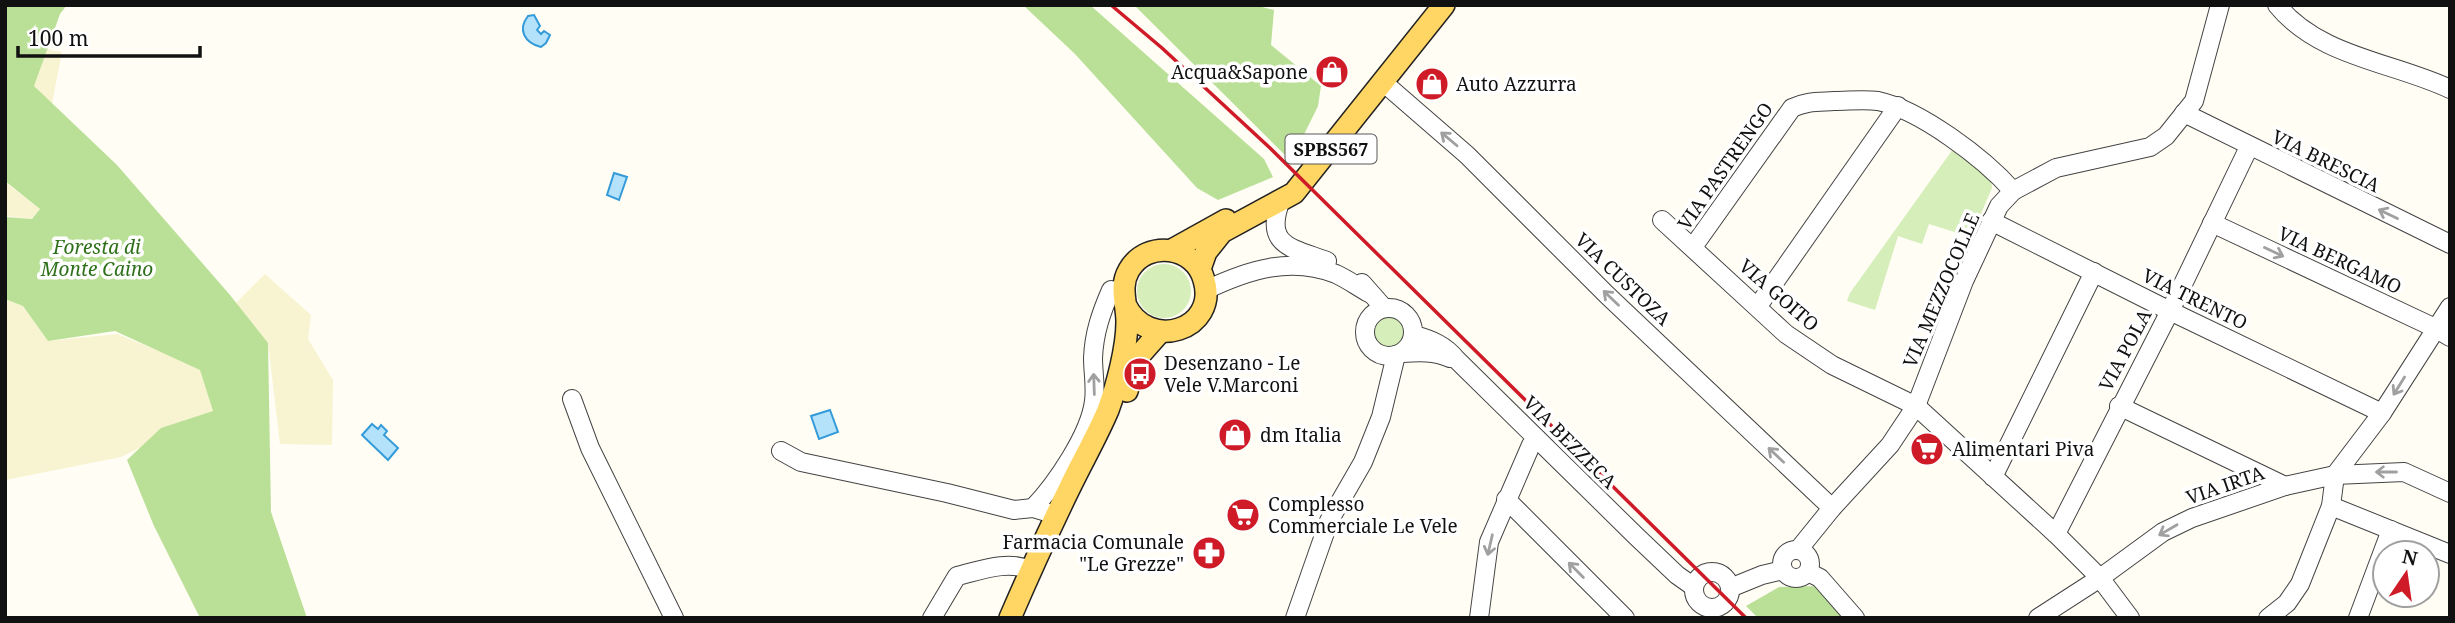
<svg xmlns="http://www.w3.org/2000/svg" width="2455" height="623" viewBox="0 0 2455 623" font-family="'Noto Serif',serif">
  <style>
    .farmland { fill: #f8f4d1 }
    .green { fill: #d6eeb9 }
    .forest { fill: #bae097 }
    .water { fill: #b4e2fb; stroke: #349bd9; stroke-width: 2 }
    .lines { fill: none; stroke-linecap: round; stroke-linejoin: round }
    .minor-casing { stroke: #444; stroke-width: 20 }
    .major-casing { stroke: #222; stroke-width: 24 }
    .minor { stroke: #fff; stroke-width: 18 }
    .major { stroke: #ffd664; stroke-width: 21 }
    .rail { stroke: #cf1b27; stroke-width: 3.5 }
    .oneway { stroke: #a0a0a0 }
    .labels { text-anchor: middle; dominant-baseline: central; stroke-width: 7; stroke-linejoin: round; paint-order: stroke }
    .shield { fill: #fff; stroke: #585858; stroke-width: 2 }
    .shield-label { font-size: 18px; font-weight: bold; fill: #111 }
    .poi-label { font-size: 19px; fill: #111; stroke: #fff; text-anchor: start }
    .street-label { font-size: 19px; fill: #111; stroke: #fff }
    .park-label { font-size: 19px; font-style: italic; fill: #2d7019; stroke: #fff }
  </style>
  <rect width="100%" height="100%" fill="#fffdf4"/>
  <!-- farmland -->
  <g class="farmland">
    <path d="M29 46 62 52 49 119 14 109Z"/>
    <path d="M5 182 40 209 32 219 5 216Z"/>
    <path d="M265 274 311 315 308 339 333 380 332 445 280 444 268 343 236 303Z"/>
    <path d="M5 299 23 306 48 341 117 334 208 371 214 411 121 457 5 480Z"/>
  </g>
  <!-- green -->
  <g class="green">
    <path d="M1953 149 1991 180 1992 188 1971 237 1929 224 1922 244 1898 236 1875 310 1847 301 1850 293Z"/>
    <circle cx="1164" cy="291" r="27"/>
    <circle cx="1390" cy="333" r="16"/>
  </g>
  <!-- forest -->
  <g class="forest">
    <path d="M5 5H67L60 14 34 86 117 165 230 295 268 343 271 512 307 618H200L154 526 127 460 161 428 213 411 200 370 115 331 48 341 23 306 5 299V217L32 219 40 209 5 181Z"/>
    <path d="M1023 5H1090L1264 159 1273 177 1218 200 1197 188 1075 54Z"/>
    <path d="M1134 5H1254L1274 10 1271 45 1321 86 1318 106 1291 161Z"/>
    <path d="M1819 586 1847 618H1758L1746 606 1779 587Z"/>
  </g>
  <!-- water -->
  <g class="water">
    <path d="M534 15 540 26 537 30 541 34 544 31 550 35 546 43 541 47C525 43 517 30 528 16Z"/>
    <path d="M614 173 627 177 619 200 607 195Z"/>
    <path d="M830 410 838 432 819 439 811 416Z"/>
    <path d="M372 424 378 429 381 425 387 431 384 435 398 448 388 460 362 435Z"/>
  </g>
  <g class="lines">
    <defs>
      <g id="minor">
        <path d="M2277 5C2319 57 2393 62 2450 89"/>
        <path d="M1384 83 1467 155 1607 295 1832 508"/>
        <path d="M2184 113 2450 244"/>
        <path d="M1281 200C1263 246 1292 248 1327 261"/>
        <path d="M1662 220 1786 334 1832 365 1916 406 2056 534 2100 578 2130 618"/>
        <path d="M1991 221 2170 311 2382 413"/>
        <path d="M2212 223 2435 328 2450 337"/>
        <path d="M1693 247 1792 108C1806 101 1818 102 1834 101 1848 101 1864 99 1878 101 1920 110 1984 158 2013 191"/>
        <path d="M1362 283 1384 308"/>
        <path d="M1206 290C1248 270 1291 256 1336 274 1347 279 1358 287 1369 293"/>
        <path d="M1758 306 1898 106"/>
        <circle cx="1389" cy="332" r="24"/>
        <path d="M1414 335C1432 340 1445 345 1457 360L1636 536 1677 575 1694 587"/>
        <path d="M1401 353C1419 352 1434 351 1450 358"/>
        <path d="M572 399 590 448 674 618"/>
        <path d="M2119 406 2285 486"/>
        <path d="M781 451 801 462 947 493 1014 510 1033 508 1056 515"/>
        <path d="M1993 477 2094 272"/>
        <path d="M1506 499 1625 618"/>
        <path d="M2331 506 2450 554"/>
        <path d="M1033 508C1056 484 1090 434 1094 401 1096 387 1093 372 1093 358 1094 333 1101 313 1111 290"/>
        <path d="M2056 534 2170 311 2249 147"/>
        <circle cx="1796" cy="564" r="14"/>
        <path d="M1798 550 1832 508 1890 445 1916 406 1964 281 1999 206 2013 191 2056 168 2150 147 2166 136 2194 101 2220 5"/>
        <path d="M1808 572 1820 578 1855 618"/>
        <circle cx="1712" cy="590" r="18"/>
        <path d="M1730 588 1762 575 1783 570"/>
        <path d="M932 618 957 576C982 570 1007 560 1031 570"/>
        <path d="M1295 618 1329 521 1363 462 1381 417 1396 355"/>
        <path d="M1479 618 1489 542 1531 445 1537 439"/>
        <path d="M2038 618 2100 578 2163 532 2192 518 2285 486 2335 475 2404 472 2450 493"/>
        <path d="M2268 618 2287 603 2300 584 2331 506 2335 475 2382 413 2450 307"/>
        <path d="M2358 618 2391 530"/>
      </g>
      <g id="major">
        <path d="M1172 250 1226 220"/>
        <path d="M1200 269 1206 252 1222 232 1294 193 1444 5"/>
        <path d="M1127 391 1137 358 1160 332"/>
        <path d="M1010 618C1029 574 1049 530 1070 487 1082 462 1097 436 1108 410 1117 386 1127 347 1127 322 1127 303 1119 287 1129 270 1147 239 1195 246 1204 280 1219 330 1148 353 1125 304"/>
      </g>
    </defs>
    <!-- minor casing -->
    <use href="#minor" class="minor-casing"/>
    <!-- major casing -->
    <use href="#major" class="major-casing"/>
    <!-- minor -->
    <use href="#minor" class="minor"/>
    <!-- major -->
    <use href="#major" class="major"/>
    <!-- rail -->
    <path class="rail" d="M1111 5 1162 48 1270 148 1746 618"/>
  </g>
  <!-- one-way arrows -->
  <defs><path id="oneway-shaft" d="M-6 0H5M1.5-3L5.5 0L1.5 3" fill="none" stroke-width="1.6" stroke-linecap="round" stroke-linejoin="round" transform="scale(1.75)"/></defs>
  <g class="oneway">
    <use href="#oneway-shaft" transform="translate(1449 139) rotate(-140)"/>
    <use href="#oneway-shaft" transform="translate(2388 214) rotate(-154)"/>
    <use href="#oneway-shaft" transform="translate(2274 252) rotate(25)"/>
    <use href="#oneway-shaft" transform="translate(1611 298) rotate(-136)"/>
    <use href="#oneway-shaft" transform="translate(1094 384) rotate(-92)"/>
    <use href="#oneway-shaft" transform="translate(2399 386) rotate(122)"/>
    <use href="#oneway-shaft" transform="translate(1776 455) rotate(-137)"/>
    <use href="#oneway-shaft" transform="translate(2386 472) rotate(-180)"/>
    <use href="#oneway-shaft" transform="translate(2168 530) rotate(150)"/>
    <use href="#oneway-shaft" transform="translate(1490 545) rotate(103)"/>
    <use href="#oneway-shaft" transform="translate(1576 570) rotate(-135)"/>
  </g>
  <!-- icons -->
  <defs>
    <symbol id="shop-disc" viewBox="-11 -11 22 22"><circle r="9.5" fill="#cf1b27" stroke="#fff"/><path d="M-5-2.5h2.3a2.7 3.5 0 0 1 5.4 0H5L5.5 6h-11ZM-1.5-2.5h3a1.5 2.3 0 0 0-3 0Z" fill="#fff"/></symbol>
    <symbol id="bus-disc" viewBox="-11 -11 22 22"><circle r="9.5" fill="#cf1b27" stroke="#fff"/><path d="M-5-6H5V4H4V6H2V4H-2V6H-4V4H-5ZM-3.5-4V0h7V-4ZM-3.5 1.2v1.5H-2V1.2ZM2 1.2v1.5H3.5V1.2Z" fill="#fff"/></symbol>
    <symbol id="supermarket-disc" viewBox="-11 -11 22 22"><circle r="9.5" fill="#cf1b27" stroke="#fff"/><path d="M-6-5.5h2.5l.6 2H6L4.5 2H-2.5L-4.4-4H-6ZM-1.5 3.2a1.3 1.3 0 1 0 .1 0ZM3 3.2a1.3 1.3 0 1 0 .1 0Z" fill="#fff"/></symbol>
    <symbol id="pharmacy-disc" viewBox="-11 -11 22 22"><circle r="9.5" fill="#cf1b27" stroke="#fff"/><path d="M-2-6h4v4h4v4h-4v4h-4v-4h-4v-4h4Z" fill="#fff"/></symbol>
  </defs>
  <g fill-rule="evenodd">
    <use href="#shop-disc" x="1313" y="53" width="38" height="38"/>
    <use href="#shop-disc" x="1413" y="65" width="38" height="38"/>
    <use href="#bus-disc" x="1121" y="355" width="38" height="38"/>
    <use href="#shop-disc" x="1216" y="416" width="38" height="38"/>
    <use href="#supermarket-disc" x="1908" y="430" width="38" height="38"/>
    <use href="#supermarket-disc" x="1224" y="496" width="38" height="38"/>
    <use href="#pharmacy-disc" x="1190" y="534" width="38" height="38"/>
  </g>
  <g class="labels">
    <!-- shield labels -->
    <rect class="shield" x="1285.5" y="134.5" width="91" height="29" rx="5"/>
    <g class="shield-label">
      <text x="1331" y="149">SPBS567</text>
    </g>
    <!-- poi labels -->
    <g class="poi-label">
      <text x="1308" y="72" text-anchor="end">Acqua&amp;Sapone</text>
      <text x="1456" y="84">Auto Azzurra</text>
      <text x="1164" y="363">Desenzano - Le<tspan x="1164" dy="22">Vele V.Marconi</tspan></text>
      <text x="1260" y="435">dm Italia</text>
      <text x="1952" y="449">Alimentari Piva</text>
      <text x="1268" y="504">Complesso<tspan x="1268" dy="22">Commerciale Le Vele</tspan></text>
      <text x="1184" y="542" text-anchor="end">Farmacia Comunale<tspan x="1184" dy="22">"Le Grezze"</tspan></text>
    </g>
    <!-- street labels -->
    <g class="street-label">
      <text transform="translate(2326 161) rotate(26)">VIA BRESCIA</text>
      <text transform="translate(1725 166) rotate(-55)">VIA PASTRENGO</text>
      <text transform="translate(2340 260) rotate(25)">VIA BERGAMO</text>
      <text transform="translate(1623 279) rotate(44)">VIA CUSTOZA</text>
      <text transform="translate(1941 290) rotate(-67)">VIA MEZZOCOLLE</text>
      <text transform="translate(1779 295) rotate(41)">VIA GOITO</text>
      <text transform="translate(2195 299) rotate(26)">VIA TRENTO</text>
      <text transform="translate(2125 350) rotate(-62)">VIA POLA</text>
      <text transform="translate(1570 442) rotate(45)">VIA BEZZECA</text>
      <text transform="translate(2225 485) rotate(-19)">VIA IRTA</text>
    </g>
    <!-- park labels -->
    <g class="park-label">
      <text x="97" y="247">Foresta di<tspan x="97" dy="22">Monte Caino</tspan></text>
    </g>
  </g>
  <!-- border -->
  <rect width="2455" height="623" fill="none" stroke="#111111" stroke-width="14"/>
  <!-- north arrow -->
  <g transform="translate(2406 574) rotate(13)"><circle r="33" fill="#ffffff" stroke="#a0a0a0" stroke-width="2"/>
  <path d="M0-5L12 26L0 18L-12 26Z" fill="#cf1b27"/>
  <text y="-10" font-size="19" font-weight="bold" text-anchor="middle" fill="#111111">N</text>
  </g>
  <!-- scale -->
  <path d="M18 46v10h182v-10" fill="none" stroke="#111111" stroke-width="3.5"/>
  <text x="28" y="46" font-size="21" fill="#111111" stroke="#ffffff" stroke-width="5" paint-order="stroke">100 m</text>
</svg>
